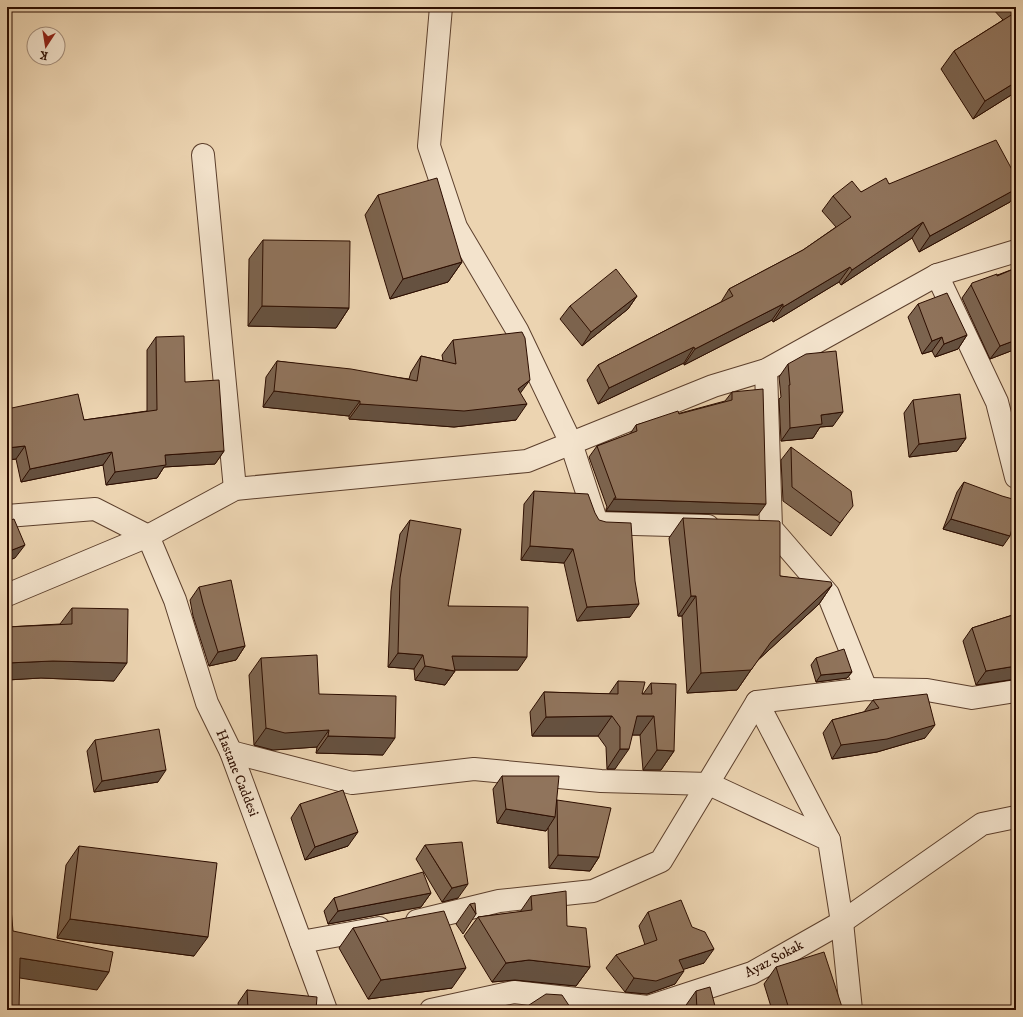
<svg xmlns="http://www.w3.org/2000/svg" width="1023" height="1017" viewBox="0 0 1023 1017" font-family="'IM FELL DW Pica',serif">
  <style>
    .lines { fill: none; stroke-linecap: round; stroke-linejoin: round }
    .minor-casing { stroke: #5c3f2c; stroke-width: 24 }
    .tertiary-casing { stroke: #5c3f2c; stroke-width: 24 }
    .minor { stroke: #f3e3cc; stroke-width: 22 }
    .tertiary { stroke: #f3e3cc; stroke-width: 22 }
    .wall { fill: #7c644f; stroke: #2c0d00 }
    .shaded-wall { fill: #655140; stroke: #2c0d00 }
    .building { fill: #90745c; stroke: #2c0d00 }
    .labels { text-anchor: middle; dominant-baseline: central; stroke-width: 3; stroke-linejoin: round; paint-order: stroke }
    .street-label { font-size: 14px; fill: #2c0d00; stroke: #f3e3cc }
  </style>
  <rect width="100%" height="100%" fill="#ecd4b1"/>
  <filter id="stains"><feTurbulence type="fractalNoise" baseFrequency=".005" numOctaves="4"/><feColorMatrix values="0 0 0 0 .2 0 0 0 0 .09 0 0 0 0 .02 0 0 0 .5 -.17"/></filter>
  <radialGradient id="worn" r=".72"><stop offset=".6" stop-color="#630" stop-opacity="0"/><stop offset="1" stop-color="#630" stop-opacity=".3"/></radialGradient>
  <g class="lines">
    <defs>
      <g id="minor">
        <path d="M441 7 429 146 456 227 517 330 571 443 597 523 708 526"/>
        <path d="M203 155 235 489"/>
        <path d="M937 275 997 402 1016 477"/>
        <path d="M766 370 771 528 828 594 866 689"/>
        <path d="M7 516 95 509 148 536"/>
        <path d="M757 702 829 840"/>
        <path d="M231 752 352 783 474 769 601 781 709 784 829 840 842 922 851 1010"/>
        <path d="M417 921 499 901 593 891 661 861 757 702 866 689 927 690 972 698 1016 691"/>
        <path d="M301 942 379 928"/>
        <path d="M431 1010 514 992 648 1007 752 973 842 922 982 824 1016 817"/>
      </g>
      <g id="tertiary">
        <path d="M148 536 175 600 207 703 231 752 326 1010"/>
        <path d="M7 595 148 536 235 489 527 461 713 386 766 370 937 275 1016 251"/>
      </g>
    </defs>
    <!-- minor casing -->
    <use href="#minor" class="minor-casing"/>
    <!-- tertiary casing -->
    <use href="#tertiary" class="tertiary-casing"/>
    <!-- minor -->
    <use href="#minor" class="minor"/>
    <!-- tertiary -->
    <use href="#tertiary" class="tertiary"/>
  </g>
  <!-- wall -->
  <g class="wall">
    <path d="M991 7H1016V92L973 119 941 69 954 51 1003 20Z"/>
    <path d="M889 184 1010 202 919 252 912 238 841 285 839 282 773 322 772 320 684 365V363L598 404 587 380 598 365 721 302 729 289 803 250 836 227 822 211 833 196 861 192Z"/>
    <path d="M378 195 462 262 448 282 390 299 365 215Z"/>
    <path d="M263 240 349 308 336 328 248 326 249 259Z"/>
    <path d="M1016 268V349L990 359 962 298 971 285Z"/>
    <path d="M637 296 628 309 582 346 560 319 570 306Z"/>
    <path d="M918 304 967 335 958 349 935 357 932 351 922 354 908 317Z"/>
    <path d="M156 337 185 382 224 451 215 464 164 467 157 478 106 485 103 465 21 482 16 459 7 460V409L84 420 147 411V350Z"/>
    <path d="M453 340 520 393 516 420 454 427 349 419V416L263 407 266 377 277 361 409 379 411 372 421 356 443 361 442 355Z"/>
    <path d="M788 364 833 426 820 427 813 438 781 441 779 399 781 397 779 377Z"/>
    <path d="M732 392 758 515 606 511V509L607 507 589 457 597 446 630 434 636 425 725 401Z"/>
    <path d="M913 400 966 438 957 451 909 457 904 413Z"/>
    <path d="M1016 413V427L1014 416Z"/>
    <path d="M791 447 843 519 831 536 783 501 781 460Z"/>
    <path d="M964 482 1003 546 943 529 957 492Z"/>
    <path d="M534 491 630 617 577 621 564 563 521 560 524 504Z"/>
    <path d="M683 518 780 576 832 585 819 604 757 661 737 690 687 693 682 616H678L669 538Z"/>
    <path d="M410 520 448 606 518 670H454L455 671 445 685 415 680 414 669 388 667 391 591 400 534Z"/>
    <path d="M199 587 245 646 236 660 209 666 193 616 190 600Z"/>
    <path d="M72 608 114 681 41 678 7 680V627L60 624Z"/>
    <path d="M1016 614V679L976 685 963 641 972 628Z"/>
    <path d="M261 658 319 694 383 755 316 753 317 747 273 750 254 745 249 675Z"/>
    <path d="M816 658 852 672 847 678 816 682 811 665Z"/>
    <path d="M618 681 642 694H643L651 683 674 751 661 770H643L640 735H632L615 769H607L606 747 598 736H532L530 712 544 692 609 694Z"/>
    <path d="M873 700 925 738 877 752 832 759 823 733 832 720 864 712Z"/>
    <path d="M95 740 158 782 94 792 87 751Z"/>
    <path d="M502 776 557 800 599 857 590 871 549 868 548 828 546 831 497 823 493 789Z"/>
    <path d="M300 804 348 846 305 860 291 818Z"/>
    <path d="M425 845 458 898 442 902 416 859Z"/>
    <path d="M79 846 194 956 57 938 66 865Z"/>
    <path d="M431 893 421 907 328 924 324 911 334 898Z"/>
    <path d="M531 896 567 926 590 967 576 986 515 980 492 982 464 936 478 917 520 912Z"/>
    <path d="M470 904 476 914 463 934 456 924Z"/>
    <path d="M648 912 704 963 683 969 675 984 647 994 625 992 606 968 616 955 645 945 639 926Z"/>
    <path d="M353 928 452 988 368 999 339 948Z"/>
    <path d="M776 967 843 1010H772L764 984Z"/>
    <path d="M247 990 316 1010H239L238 1003Z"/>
    <path d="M696 991 716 1010H684V1008Z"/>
  </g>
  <!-- shaded-wall -->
  <g class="shaded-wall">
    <path d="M1016 82V92L973 119 985 101Z"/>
    <path d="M1016 189V193L1010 202 919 252 930 236Z"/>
    <path d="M923 222 912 238 841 285 852 270Z"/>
    <path d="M462 262 448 282 390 299 403 279Z"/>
    <path d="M850 267 839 282 773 322 783 307Z"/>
    <path d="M637 296 628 309 582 346 591 332Z"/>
    <path d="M783 304 772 320 684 365 695 349Z"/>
    <path d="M262 306 349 308 336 328 248 326Z"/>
    <path d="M967 335 958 349 935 357 944 344Z"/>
    <path d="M942 337 932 351 922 354 932 341Z"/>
    <path d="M1016 340V349L990 359 1000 346Z"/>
    <path d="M694 347 684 363 598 404 609 388Z"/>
    <path d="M530 380 519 395 518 389Z"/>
    <path d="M274 391 360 401 349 416 263 407Z"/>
    <path d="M360 404H527L516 420 454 427 349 419Z"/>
    <path d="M843 412 833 426 820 427 813 438 781 441 790 428 821 415Z"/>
    <path d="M966 438 957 451 909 457 919 444Z"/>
    <path d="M25 446 16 459 7 460V448Z"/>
    <path d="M224 451 215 464 164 467 157 478 106 485 115 472 165 455Z"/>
    <path d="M112 452 103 465 21 482 30 469Z"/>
    <path d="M614 499 766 504 758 515 606 511Z"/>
    <path d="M951 519 1010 536 1003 546 943 529Z"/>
    <path d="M25 545 15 558 7 561V552Z"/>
    <path d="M530 546 573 549 564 563 521 560Z"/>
    <path d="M832 585 819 604 757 661 737 690 687 693 701 673 771 642Z"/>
    <path d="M691 596H696L682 616H678Z"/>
    <path d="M639 604 630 617 577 621 587 607Z"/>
    <path d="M245 646 236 660 209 666 218 652Z"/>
    <path d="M398 653 423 655 414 669 388 667Z"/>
    <path d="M452 656 527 657 518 670H445L455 671 445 685 415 680 425 666Z"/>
    <path d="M53 661 127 663 114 681 41 678 7 680V663Z"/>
    <path d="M1016 666V679L976 685 986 671Z"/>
    <path d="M852 672 847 678 816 682 821 675Z"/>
    <path d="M612 716 598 736H532L546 717Z"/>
    <path d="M637 716H654L640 735H623Z"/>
    <path d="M935 725 925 738 877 752 832 759 841 745Z"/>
    <path d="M266 728 329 730 317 747 273 750 254 745Z"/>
    <path d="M328 736 395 738 383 755 316 753Z"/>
    <path d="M620 749H629L615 769H607Z"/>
    <path d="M657 750 674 751 661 770H643Z"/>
    <path d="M166 770 158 782 94 792 102 781Z"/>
    <path d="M506 809 555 817 546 831 497 823Z"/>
    <path d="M358 832 348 846 305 860 315 847Z"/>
    <path d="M558 855 599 857 590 871 549 868Z"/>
    <path d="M468 884 458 898 442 902 452 888Z"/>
    <path d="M431 893 421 907 328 924 338 911Z"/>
    <path d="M70 919 208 937 194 956 57 938Z"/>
    <path d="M714 949 704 963 669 974 679 960Z"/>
    <path d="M20 958 109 972 97 990 7 976Z"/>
    <path d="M529 960 590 967 576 986 515 980 492 982 506 963Z"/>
    <path d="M466 968 452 988 368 999 381 980Z"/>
    <path d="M684 971 675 984 647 994 625 992 634 978Z"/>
  </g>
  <!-- building -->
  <g class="building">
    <path d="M1016 12V82L985 101 954 51Z"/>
    <path d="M996 140 1016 177V189L930 236 923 222 852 270 850 267 783 307V304L695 349 694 347 609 388 598 365 733 296 729 289 803 250 851 217 833 196 852 181 861 192 886 178 889 184Z"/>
    <path d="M437 178 462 262 403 279 378 195Z"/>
    <path d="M263 240 350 241 349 308 262 306Z"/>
    <path d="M1016 268V340L1000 346 971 285 972 283 997 274V276Z"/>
    <path d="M616 269 637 296 591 332 570 306Z"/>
    <path d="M947 293 967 335 944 344 942 337 932 341 918 304Z"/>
    <path d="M522 332 525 338 530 380 518 389 527 404 464 411 360 404V401L274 391 277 361 351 369 417 381 421 356 456 364 453 340Z"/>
    <path d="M184 336 185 382 219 380 224 451 165 455 166 465 115 472 112 452 30 469 25 446 7 448V409L78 394 84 420 157 410 156 337Z"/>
    <path d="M836 351 843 412 821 415 822 424 790 428 789 385H790L788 364 806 354Z"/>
    <path d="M763 389 766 504 614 499V498H616L597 446 637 431 636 425 678 411 679 414 732 400V392Z"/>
    <path d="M960 394 966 438 919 444 913 400Z"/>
    <path d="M791 447 851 491 853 506 840 523 792 487Z"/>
    <path d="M964 482 1002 496 1016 500V514L1010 536 951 519Z"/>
    <path d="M534 491 588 494 595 513 599 520 606 522 631 523 635 581 639 604 587 607 573 549 530 546Z"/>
    <path d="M683 518 779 521 780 522V576L831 582 832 585 771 642 751 670 701 673 696 596H691Z"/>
    <path d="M14 519 25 545 7 552V521Z"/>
    <path d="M410 520 461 529 448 606 528 607 527 657 452 656 455 671 425 666 423 655 398 653 400 578Z"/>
    <path d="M231 580 245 646 218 652 203 603 199 587Z"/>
    <path d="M72 608 128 609 127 663 53 661 7 663V627L72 624Z"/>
    <path d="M1016 614V666L986 671 972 628Z"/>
    <path d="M844 649 852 672 821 675 816 658Z"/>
    <path d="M317 655 319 694 396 696 395 738 328 736 329 730 285 733 266 728 261 658Z"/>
    <path d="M618 681 645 682 642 694H652L651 683 676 684 674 751 657 750 654 716H637L629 749H620V727L612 716 546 717 544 692 618 694Z"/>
    <path d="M927 694 935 725 887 739 841 745 832 720 879 708 873 700Z"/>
    <path d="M159 729 166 770 102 781 95 740Z"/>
    <path d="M502 776H559L555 817 506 809Z"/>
    <path d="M343 790 358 832 315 847 300 804Z"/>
    <path d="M557 800 611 808 599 857 558 855Z"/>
    <path d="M462 842 468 884 452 888 425 845Z"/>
    <path d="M79 846 217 863 208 937 70 919Z"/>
    <path d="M423 872 431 893 338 911 334 898Z"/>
    <path d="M9 886 13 931 113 952 109 972 20 958 19 1010H7V887Z"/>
    <path d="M566 891 567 926 586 928 590 967 529 960 506 963 478 917 532 910 531 896Z"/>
    <path d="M681 900 692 927 705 932 714 949 679 960 684 971 656 981 634 978 616 955 657 940 648 912Z"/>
    <path d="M475 903 476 914 470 904Z"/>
    <path d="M444 911 466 968 381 980 353 928Z"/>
    <path d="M824 952 843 1010H786L789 1009 776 967Z"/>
    <path d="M710 987 716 1010H697L696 991Z"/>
    <path d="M247 990 317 997 316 1010H248Z"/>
    <path d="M546 994 562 995 572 1010H527L526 1007Z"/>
  </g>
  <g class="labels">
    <!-- street labels -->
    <g class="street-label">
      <text transform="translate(237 773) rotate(68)">Hastane Caddesi</text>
      <text transform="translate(774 959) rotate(-28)">Ayaz Sokak</text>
    </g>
  </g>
  <!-- margin -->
  <rect width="1023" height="1017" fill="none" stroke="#ecd4b1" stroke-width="24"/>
  <rect x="8" y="8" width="1007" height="1001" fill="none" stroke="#2c0d00" stroke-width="2"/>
  <rect x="12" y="12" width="999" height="993" fill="none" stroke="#2c0d00"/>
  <!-- north arrow -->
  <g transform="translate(46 46) rotate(192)"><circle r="19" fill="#f3e3cc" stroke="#a38d7a"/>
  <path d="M0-3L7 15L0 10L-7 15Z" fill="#8f2418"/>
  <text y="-6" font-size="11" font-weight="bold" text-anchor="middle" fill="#2c0d00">K</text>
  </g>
  <rect width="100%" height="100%" filter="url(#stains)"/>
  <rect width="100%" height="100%" fill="url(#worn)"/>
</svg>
